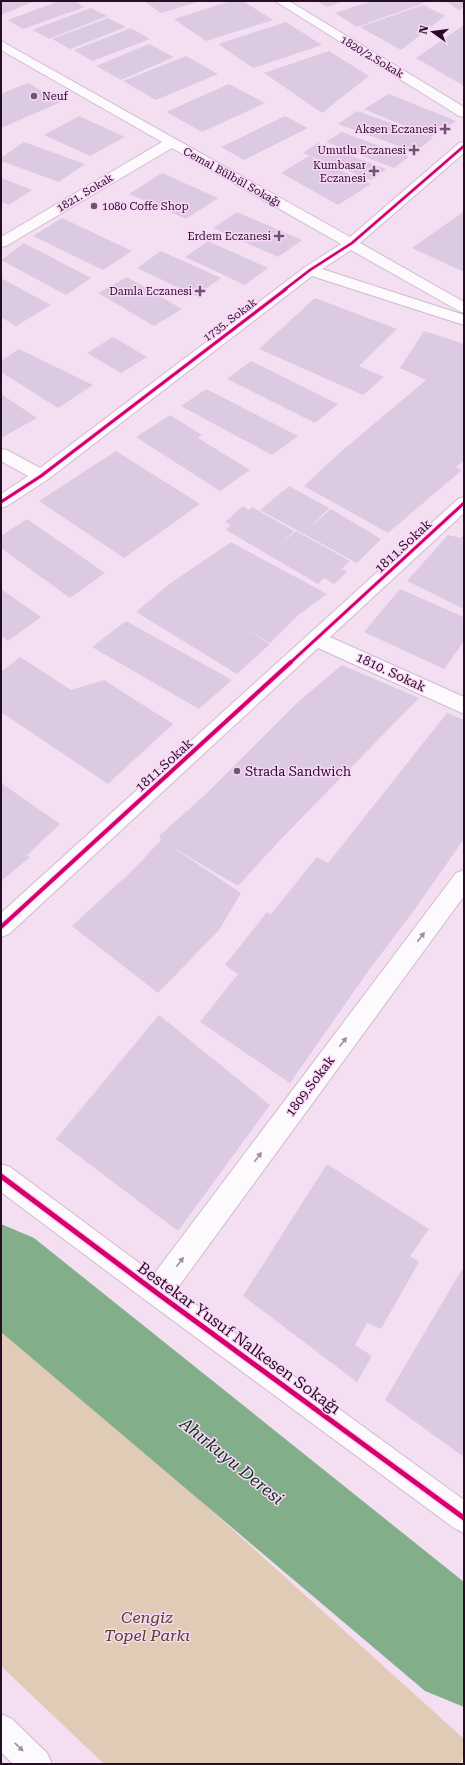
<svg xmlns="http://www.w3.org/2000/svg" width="465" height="1765" viewBox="0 0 465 1765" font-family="'Roboto Serif',serif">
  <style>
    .green { fill: #e0cbb7 }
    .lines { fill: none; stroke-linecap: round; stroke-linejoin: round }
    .river { fill: #83ae8a; fill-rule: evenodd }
    .building { fill: #dbcae1 }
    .street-casing { stroke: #d0bbce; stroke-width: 2 }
    .street { fill: #fdfafd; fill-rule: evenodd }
    .cycleway-far3-casing { stroke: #fcd7fa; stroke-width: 4 }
    .cycleway-far2-casing { stroke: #fcd7fa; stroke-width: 5 }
    .cycleway-far1-casing { stroke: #fcd7fa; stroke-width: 6 }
    .cycleway-casing { stroke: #fcd7fa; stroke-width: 8 }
    .cycleway-far3 { stroke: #d6006c; stroke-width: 2.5 }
    .cycleway-far2 { stroke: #d6006c; stroke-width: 3 }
    .cycleway-far1 { stroke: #d6006c; stroke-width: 4 }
    .cycleway { stroke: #d6006c; stroke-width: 5 }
    .oneway { fill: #9c909b }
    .poi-dot { fill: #6d576c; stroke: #fcd7fa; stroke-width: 1.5 }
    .labels { text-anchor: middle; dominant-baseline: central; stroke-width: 3; stroke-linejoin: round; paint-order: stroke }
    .far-street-label { font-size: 11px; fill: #250e24; stroke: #fcd7fa }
    .far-poi-label { font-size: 11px; fill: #250e24; stroke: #fcd7fa; text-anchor: end }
    .street-label { font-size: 13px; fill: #250e24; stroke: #fcd7fa }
    .poi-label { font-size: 13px; fill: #250e24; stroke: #fcd7fa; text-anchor: start }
    .near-street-label { font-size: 16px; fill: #250e24; stroke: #fcd7fa }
    .near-park-label { font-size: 16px; font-style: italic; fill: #53441e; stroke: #fcd7fa }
    .near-water-label { font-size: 17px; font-style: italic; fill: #003911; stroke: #fcd7fa }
  </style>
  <rect width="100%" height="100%" fill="#f4dff2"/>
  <!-- green -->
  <path class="green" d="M1 1320 464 1739V1755L460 1764H104L1 1666Z"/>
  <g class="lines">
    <!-- river -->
    <path class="river" d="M1 1224 34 1238 464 1582V1707L425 1691 1 1332Z"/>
  </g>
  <!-- building -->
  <g class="building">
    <path d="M1 1H35L1 15Z"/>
    <path d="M59 1H74L85 7 23 29 8 20Z"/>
    <path d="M144 1H201L161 13Z"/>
    <path d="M231 1H243L273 20 206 41 174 19Z"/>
    <path d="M317 1H345L327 7Z"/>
    <path d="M372 1H420L424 3 357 27 335 13Z"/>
    <path d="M445 1H464V7L459 10Z"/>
    <path d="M423 5 445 16 401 50 360 27Z"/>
    <path d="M91 8 107 16 49 39 32 30Z"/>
    <path d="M108 18 126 27 70 49 52 39Z"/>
    <path d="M286 22 322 45 253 68 218 44Z"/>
    <path d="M464 25V86L416 58Z"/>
    <path d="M131 28 150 39 92 61 74 50Z"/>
    <path d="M149 44 174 57 121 80 96 66Z"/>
    <path d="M329 51 369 76 322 113 264 73Z"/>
    <path d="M186 56 218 74 156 100 123 81Z"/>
    <path d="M28 83 61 102 1 128V94Z"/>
    <path d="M229 84 265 103 202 132 166 112Z"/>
    <path d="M389 94 456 121 431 137 364 109Z"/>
    <path d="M357 111 433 138 415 152 338 124Z"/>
    <path d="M79 116 125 137 90 156 44 135Z"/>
    <path d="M285 116 308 128 244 160 221 147Z"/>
    <path d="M342 132 409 157 394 168 326 142Z"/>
    <path d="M24 142 85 164 59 182 1 161V158Z"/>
    <path d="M318 143 386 169 371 180 303 153Z"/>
    <path d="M309 156 371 184 338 205 281 173Z"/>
    <path d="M162 173 218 198 186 219 129 194Z"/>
    <path d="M1 178 32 190 9 205 1 202Z"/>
    <path d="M237 212 302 240 278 257 213 228Z"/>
    <path d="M463 212 464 272 412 248Z"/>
    <path d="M62 218 132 251 103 270 33 236Z"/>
    <path d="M208 241 268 268 245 285 185 257Z"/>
    <path d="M24 243 91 278 66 295 1 260Z"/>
    <path d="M161 251 221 278 196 296 137 268Z"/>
    <path d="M127 277 182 309 154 326 98 293Z"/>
    <path d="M1 278 51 305 16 326 1 317Z"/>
    <path d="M315 298 397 329 359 366 384 377 363 395 259 349Z"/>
    <path d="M424 331 464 344V460L456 467 462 470 388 533 304 486 336 456 426 380 400 368Z"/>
    <path d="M113 337 147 357 121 373 87 353Z"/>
    <path d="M19 349 93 385 58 408 1 372V361Z"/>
    <path d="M251 361 338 404 315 423 227 379Z"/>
    <path d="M206 389 298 436 272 455 181 406Z"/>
    <path d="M1 394 37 418 1 438Z"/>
    <path d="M170 415 202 435 198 438 250 470 220 491 136 437Z"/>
    <path d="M116 451 200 504 124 558 39 501Z"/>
    <path d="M289 486 329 508 310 527 331 509 381 539 357 563 260 510Z"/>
    <path d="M243 506 249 510 252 507 294 531 279 545 296 531 350 561 342 569 347 572 334 584 324 578 318 584 226 530 231 525 225 522Z"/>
    <path d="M27 519 105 573 70 598 1 548V536Z"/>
    <path d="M464 534V609L407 581 448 535 461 538Z"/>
    <path d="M231 542 327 594 297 616 270 643 234 623 270 644 237 674 136 612 168 585Z"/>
    <path d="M1 589 41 617 8 641 1 635Z"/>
    <path d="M400 589 464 617V641L444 669 364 632Z"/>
    <path d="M126 621 232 680 199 709 92 647Z"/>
    <path d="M20 657 71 690 104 680 173 724 108 784 1 712V672Z"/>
    <path d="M342 665 419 698 281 839 238 886 169 845 241 893 219 930 158 993 72 926 135 868 161 840 159 836 207 793 298 702Z"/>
    <path d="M447 713 464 720V839L415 909 369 970 290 1083 200 1022 238 974 225 965 267 912 271 914 317 857 328 863Z"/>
    <path d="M1 783 60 824 26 856 30 857 1 881Z"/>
    <path d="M159 1015 270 1105 178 1231 56 1139Z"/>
    <path d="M327 1164 429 1229 410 1256 419 1262 381 1329 367 1323 355 1345 372 1356 357 1382 243 1296Z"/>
    <path d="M462 1269 464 1270V1457L385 1400Z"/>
  </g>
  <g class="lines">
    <defs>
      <g id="street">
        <path d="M275 1H289L464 107V117L459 116Z"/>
        <path d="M1 41 350 237 459 143 464 142V153L360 243 464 302V313L459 311 351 250 322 269 464 315V325L312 276 47 480 7 506 1 508V494L28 476 1 461V449L7 450 40 468 305 267 341 244 172 148 6 246 1 247V237L162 142 1 50Z"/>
        <path d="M464 497V513L330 637 464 697V714L318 648 9 934 1 937V913L458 499Z"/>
        <path d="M464 870V896L176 1290 464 1500V1533L454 1528 148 1302 1 1192V1164L10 1167 154 1274 456 873Z"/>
        <path d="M1 1714 12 1719 47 1753 52 1764H13L1 1752Z"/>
      </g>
    </defs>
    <!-- street casing -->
    <use href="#street" class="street-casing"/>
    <!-- street -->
    <use href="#street" class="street"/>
    <defs>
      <path id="cycleway-far3" d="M284 290 310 270 352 243 464 146"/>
      <g id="cycleway-far2">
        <path d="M1 502 41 476 286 289"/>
        <path d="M290 663 464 503"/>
      </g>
      <path id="cycleway-far1" d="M1 927 291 662"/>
      <path id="cycleway" d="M1 1176 157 1293 464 1518"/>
    </defs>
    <!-- cycleway-far3 casing -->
    <use href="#cycleway-far3" class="cycleway-far3-casing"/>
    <!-- cycleway-far2 casing -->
    <use href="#cycleway-far2" class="cycleway-far2-casing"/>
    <!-- cycleway-far1 casing -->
    <use href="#cycleway-far1" class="cycleway-far1-casing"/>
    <!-- cycleway casing -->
    <use href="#cycleway" class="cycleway-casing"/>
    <!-- cycleway-far3 -->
    <use href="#cycleway-far3" class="cycleway-far3"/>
    <!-- cycleway-far2 -->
    <use href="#cycleway-far2" class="cycleway-far2"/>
    <!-- cycleway-far1 -->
    <use href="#cycleway-far1" class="cycleway-far1"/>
    <!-- cycleway -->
    <use href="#cycleway" class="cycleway"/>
  </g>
  <!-- one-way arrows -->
  <defs><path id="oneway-solid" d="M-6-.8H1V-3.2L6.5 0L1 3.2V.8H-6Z"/></defs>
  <g class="oneway">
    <use href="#oneway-solid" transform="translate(421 937) rotate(-53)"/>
    <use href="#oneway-solid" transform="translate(343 1042) rotate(-53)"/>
    <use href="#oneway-solid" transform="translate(258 1157) rotate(-53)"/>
    <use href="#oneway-solid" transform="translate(180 1262) rotate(-53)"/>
    <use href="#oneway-solid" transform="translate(19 1747) rotate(44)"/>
  </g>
  <!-- markers -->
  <g class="poi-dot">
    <circle cx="34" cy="96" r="4"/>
    <path d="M443 123h4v4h4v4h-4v4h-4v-4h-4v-4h4z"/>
    <path d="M412 144h4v4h4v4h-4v4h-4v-4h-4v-4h4z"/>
    <path d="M372 165h4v4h4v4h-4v4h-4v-4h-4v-4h4z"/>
    <circle cx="94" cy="206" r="4"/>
    <path d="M277 230h4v4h4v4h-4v4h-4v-4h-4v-4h4z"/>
    <path d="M198 285h4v4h4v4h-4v4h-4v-4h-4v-4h4z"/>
    <circle cx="237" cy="771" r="4"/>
  </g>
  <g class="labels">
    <!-- far-street labels -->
    <g class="far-street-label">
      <text transform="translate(372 57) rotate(31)">1820/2.Sokak</text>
      <text transform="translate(232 177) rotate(29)">Cemal Bülbül Sokağı</text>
      <text transform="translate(85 193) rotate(-31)">1821. Sokak</text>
      <text transform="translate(230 320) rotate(-37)">1735. Sokak</text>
    </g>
    <!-- far-poi labels -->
    <g class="far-poi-label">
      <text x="42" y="96" text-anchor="start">Neuf</text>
      <text x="437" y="129">Aksen Eczanesi</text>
      <text x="406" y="150">Umutlu Eczanesi</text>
      <text x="366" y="165">Kumbasar<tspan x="366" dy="13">Eczanesi</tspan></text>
      <text x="102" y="206" text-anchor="start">1080 Coffe Shop</text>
      <text x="271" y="236">Erdem Eczanesi</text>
      <text x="192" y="291">Damla Eczanesi</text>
    </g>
    <!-- street labels -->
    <g class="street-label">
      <text transform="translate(403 546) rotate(-43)">1811.Sokak</text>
      <text transform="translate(391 672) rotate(25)">1810. Sokak</text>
      <text transform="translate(164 765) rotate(-42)">1811.Sokak</text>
      <text transform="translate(310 1086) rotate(-53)">1809.Sokak</text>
    </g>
    <!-- poi labels -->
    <g class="poi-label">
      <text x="245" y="771">Strada Sandwich</text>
    </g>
    <!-- near-street labels -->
    <g class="near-street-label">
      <text transform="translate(239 1338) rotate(36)">Bestekar Yusuf Nalkesen Sokağı</text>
    </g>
    <!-- near-park labels -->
    <g class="near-park-label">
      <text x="147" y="1617">Cengiz<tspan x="147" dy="18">Topel Parkı</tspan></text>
    </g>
    <!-- near-water labels -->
    <g class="near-water-label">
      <text transform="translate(232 1461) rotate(39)">Ahırkuyu Deresi</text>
    </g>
  </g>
  <!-- border -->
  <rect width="465" height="1765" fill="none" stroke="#250e24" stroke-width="4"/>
  <!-- north arrow -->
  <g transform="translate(433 32) rotate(284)" stroke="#fcd7fa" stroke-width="3" paint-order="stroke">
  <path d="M0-3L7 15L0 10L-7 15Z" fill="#250e24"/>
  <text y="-6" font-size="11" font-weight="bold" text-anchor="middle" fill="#250e24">N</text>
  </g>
</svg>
